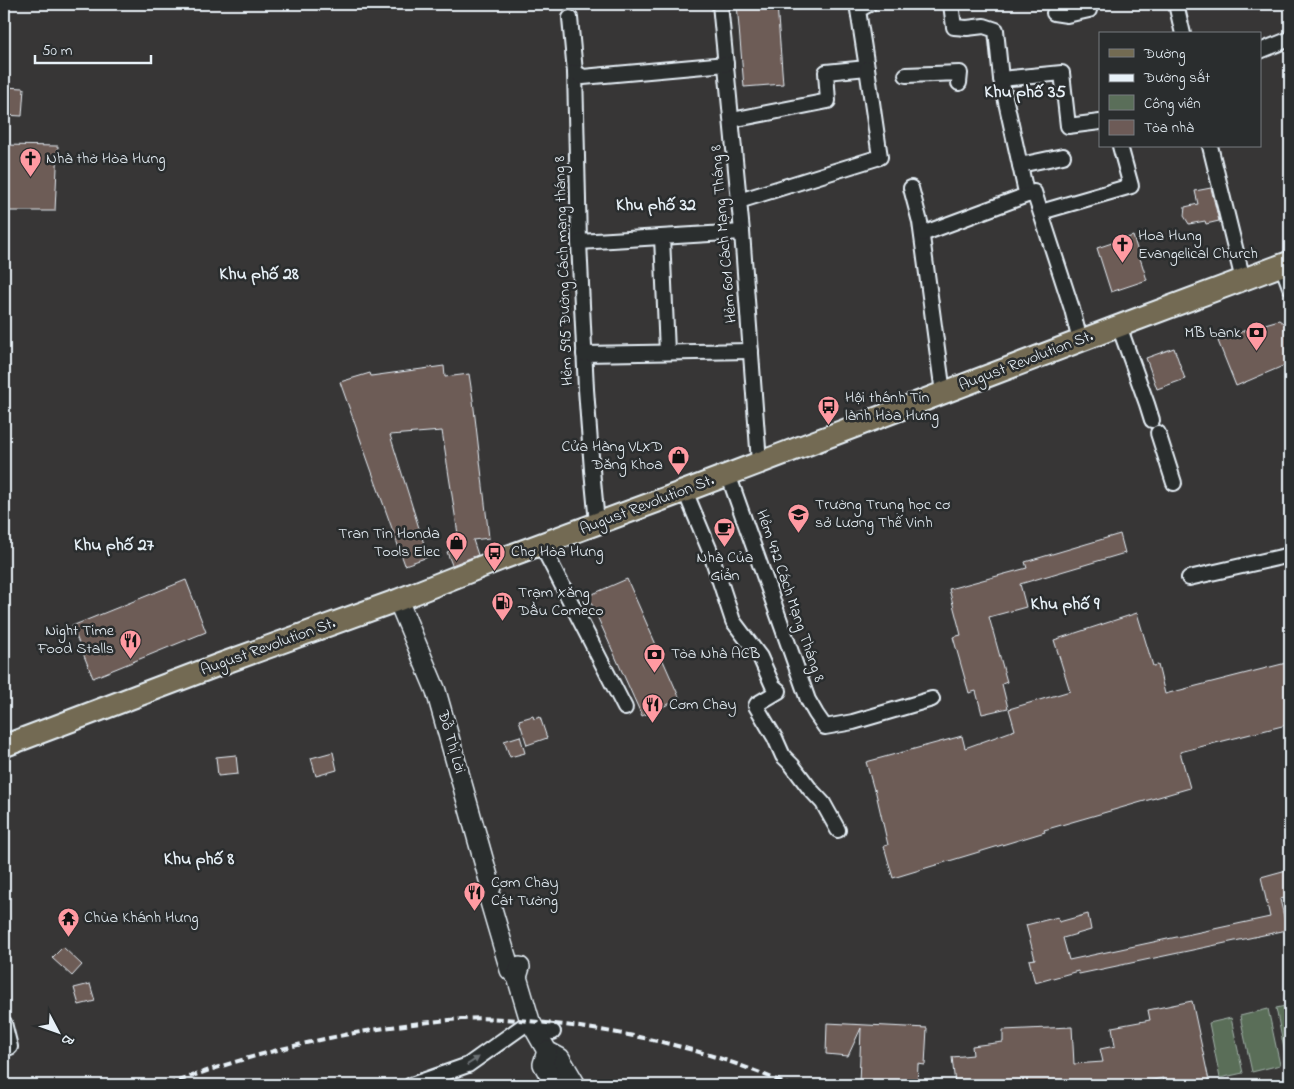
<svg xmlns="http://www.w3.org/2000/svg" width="1294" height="1089" viewBox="0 0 1294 1089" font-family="'Indie Flower',sans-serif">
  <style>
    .green { fill: #5a6e59; stroke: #a1b0a8 }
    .building { fill: #6d5b57; stroke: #e8f1f8 }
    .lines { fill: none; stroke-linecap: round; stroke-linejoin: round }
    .street-casing { stroke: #e8f1f8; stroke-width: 18 }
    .secondary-casing { stroke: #e8f1f8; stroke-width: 22 }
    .primary-casing { stroke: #e8f1f8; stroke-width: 25 }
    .street { stroke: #2a2d2e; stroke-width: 14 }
    .secondary { stroke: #2a2d2e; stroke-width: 19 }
    .primary { stroke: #736b52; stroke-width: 21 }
    .rail { stroke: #e8f1f8; stroke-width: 4; stroke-dasharray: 8 4; stroke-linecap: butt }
    .oneway { fill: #6c7275 }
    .labels { text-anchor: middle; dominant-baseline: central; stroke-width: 5; stroke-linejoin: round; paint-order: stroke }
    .poi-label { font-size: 16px; fill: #e8f1f8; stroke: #2a2d2e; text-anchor: start }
    .street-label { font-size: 16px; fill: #e8f1f8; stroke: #2a2d2e }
    .neighbourhood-label { font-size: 18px; font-weight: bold; fill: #e8f1f8; stroke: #2a2d2e }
  </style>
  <rect width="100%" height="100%" fill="#373636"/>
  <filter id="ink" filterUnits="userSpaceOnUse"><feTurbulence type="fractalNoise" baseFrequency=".02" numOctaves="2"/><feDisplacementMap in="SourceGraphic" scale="10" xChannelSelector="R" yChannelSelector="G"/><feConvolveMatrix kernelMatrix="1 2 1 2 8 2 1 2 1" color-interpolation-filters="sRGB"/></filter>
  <g filter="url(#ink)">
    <!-- green -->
    <g class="green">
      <path d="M1290 1005V1063L1287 1064 1276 1008Z"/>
      <path d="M1268 1009 1280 1065 1252 1072 1240 1016Z"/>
      <path d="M1231 1018 1243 1073 1220 1078 1209 1023Z"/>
    </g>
    <!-- building -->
    <g class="building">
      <path d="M737 4H777L783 84 744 87Z"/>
      <path d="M4 87 24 88 22 116 4 115Z"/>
      <path d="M4 145 58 146 55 211H4Z"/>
      <path d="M1211 188 1219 221 1206 224 1205 221 1189 224 1184 216 1185 207 1198 204 1195 191Z"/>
      <path d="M1133 236 1147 280 1111 292 1097 248Z"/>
      <path d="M1279 320 1290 328V363L1236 386 1218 341 1251 328Z"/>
      <path d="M1174 348 1185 379 1157 389 1146 358Z"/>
      <path d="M444 366 445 377 469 374 473 400 489 538 473 540 478 555 452 565 447 552 460 547 442 431 390 435 428 557 405 565 340 382 370 373 371 376Z"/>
      <path d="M1120 534 1125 553 1020 584 1026 607 989 617 1007 682 1002 684 1008 708 982 714 976 691 969 693 953 637 961 635 949 589 1027 568 1025 562Z"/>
      <path d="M627 579 680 699 642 716 588 596Z"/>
      <path d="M186 580 206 632 93 678 72 626Z"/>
      <path d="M1137 613 1153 666 1158 665 1165 694 1290 662V724L1180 752 1190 788 1044 830 1045 832 893 878 884 846 888 845 875 789 874 790 866 762 962 736 965 748 1015 730 1009 709 1070 691 1054 640Z"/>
      <path d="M533 716 534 719 540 717 547 738 527 745 519 720Z"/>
      <path d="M520 736 525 753 510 757 504 741Z"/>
      <path d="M333 752 337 770 316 776 311 758Z"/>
      <path d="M236 755 238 774 218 776 216 757Z"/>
      <path d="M1290 869V897L1280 899 1287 930 1079 974 1078 971 1035 983 1029 960 1035 959 1026 925 1058 917 1059 922 1088 914 1091 930 1063 938 1069 960 1116 950 1270 917 1261 877Z"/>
      <path d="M63 947 82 965 72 976 52 958Z"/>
      <path d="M90 984 95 1001 79 1005 74 988Z"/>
      <path d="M1192 1001 1210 1085H1165L1163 1078 1128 1085H1122V1082L1107 1084 1106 1082 1057 1085H976L975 1082 955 1084 952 1057 973 1055 972 1046 1003 1042V1030L1072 1027 1074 1064 1103 1062 1100 1049 1115 1046 1112 1027 1150 1020 1148 1010Z"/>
      <path d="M827 1023 927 1028 925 1065 918 1064 917 1085H859L861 1028 848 1056 826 1054Z"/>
    </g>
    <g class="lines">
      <defs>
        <g id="street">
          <path d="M720 4 742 232 759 462"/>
          <path d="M951 4 954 27 967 28 984 26 996 30 1001 79 1025 188 1027 195 1034 192 1072 309 1080 341"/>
          <path d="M1176 4 1183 34"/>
          <path d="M1054 13 1067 15 1089 10 1090 4"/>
          <path d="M570 18 575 72 579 242 586 389 592 470 597 523"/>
          <path d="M1260 51 1290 39"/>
          <path d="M575 72 583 77 726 64"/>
          <path d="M906 75 960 73 959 83"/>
          <path d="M1001 79 1062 73 1068 126 1100 122"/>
          <path d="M732 120 828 101 826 72 867 68 858 10 869 4"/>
          <path d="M1210 146 1243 280"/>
          <path d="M1020 165 1063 156"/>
          <path d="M911 188 920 222 943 393"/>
          <path d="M739 201 880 157 867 68"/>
          <path d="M1041 212 1131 186 1120 146"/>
          <path d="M922 234 1027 195"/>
          <path d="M662 237 667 352"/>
          <path d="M579 242 742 232"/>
          <path d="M1282 265 1290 287"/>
          <path d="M1119 326 1147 404 1152 420"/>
          <path d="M584 354 751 351"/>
          <path d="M1158 433 1174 483"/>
          <path d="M728 474 808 700 816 714 825 727 853 722 932 699"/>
          <path d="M685 491 710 551 733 621 760 657 773 686 779 691 757 704 756 706 775 738 783 756 792 765 810 789 823 803 838 830"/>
          <path d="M541 544 625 708"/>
          <path d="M1189 578 1290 555"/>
          <path d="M4 1023 10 1047"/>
          <path d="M535 1030 553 1032"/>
          <path d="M411 1085 468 1065 530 1021"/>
        </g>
        <g id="secondary">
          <path d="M398 600 436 691 491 887 488 895 510 970 517 977"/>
          <path d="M520 967 517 977 530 1021 547 1051 560 1058 576 1085"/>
          <path d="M547 1051 543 1064 555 1085"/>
        </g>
        <path id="primary" d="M4 746 221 664 398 600 501 559 685 491 1119 326 1290 262"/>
      </defs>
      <!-- street casing -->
      <use href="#street" class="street-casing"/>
      <!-- secondary casing -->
      <use href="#secondary" class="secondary-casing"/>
      <!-- primary casing -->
      <use href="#primary" class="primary-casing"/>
      <!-- street -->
      <use href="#street" class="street"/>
      <!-- secondary -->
      <use href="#secondary" class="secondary"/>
      <!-- primary -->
      <use href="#primary" class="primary"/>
      <!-- rail -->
      <path class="rail" d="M167 1085C189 1077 212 1069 235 1062 307 1040 386 1025 461 1019 492 1017 524 1020 555 1024 636 1033 714 1051 788 1085"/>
    </g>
    <!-- one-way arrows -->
    <defs><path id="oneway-solid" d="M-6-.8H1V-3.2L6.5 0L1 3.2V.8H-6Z" transform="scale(1.25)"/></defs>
    <use class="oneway" href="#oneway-solid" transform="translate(473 1061) rotate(-33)"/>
  </g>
  <!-- icons -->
  <defs>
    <symbol id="church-pin" viewBox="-11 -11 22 30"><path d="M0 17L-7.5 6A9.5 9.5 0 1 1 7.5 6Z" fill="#ff9aa2" stroke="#2a2d2e"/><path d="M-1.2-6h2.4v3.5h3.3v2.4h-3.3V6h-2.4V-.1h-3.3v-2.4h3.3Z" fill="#111"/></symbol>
    <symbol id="bank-pin" viewBox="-11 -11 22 30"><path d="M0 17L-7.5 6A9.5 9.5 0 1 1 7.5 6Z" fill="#ff9aa2" stroke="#2a2d2e"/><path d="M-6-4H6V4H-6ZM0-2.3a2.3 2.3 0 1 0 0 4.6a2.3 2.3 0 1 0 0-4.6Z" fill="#111"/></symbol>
    <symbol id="bus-pin" viewBox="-11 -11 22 30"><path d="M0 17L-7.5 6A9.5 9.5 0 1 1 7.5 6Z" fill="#ff9aa2" stroke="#2a2d2e"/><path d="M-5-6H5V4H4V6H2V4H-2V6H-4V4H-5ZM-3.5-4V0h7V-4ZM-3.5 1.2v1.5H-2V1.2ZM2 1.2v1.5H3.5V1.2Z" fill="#111"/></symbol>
    <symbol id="shop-pin" viewBox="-11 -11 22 30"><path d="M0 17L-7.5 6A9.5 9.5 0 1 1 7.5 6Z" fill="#ff9aa2" stroke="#2a2d2e"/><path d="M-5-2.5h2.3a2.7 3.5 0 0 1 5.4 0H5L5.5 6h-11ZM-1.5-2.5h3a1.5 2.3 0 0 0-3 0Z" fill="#111"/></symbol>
    <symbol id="school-pin" viewBox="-11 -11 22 30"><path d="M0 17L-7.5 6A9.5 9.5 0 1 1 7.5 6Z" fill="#ff9aa2" stroke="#2a2d2e"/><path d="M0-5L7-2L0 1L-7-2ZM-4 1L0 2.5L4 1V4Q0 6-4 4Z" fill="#111"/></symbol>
    <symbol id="cafe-pin" viewBox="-11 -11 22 30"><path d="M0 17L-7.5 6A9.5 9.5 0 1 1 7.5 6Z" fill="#ff9aa2" stroke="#2a2d2e"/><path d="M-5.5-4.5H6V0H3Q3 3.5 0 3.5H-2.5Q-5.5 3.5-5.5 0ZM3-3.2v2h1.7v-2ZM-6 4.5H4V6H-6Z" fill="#111"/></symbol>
    <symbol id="fuel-pin" viewBox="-11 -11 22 30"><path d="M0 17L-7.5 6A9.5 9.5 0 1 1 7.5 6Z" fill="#ff9aa2" stroke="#2a2d2e"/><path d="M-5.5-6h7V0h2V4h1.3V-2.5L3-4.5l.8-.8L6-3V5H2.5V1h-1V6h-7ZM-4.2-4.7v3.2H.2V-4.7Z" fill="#111"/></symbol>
    <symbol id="restaurant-pin" viewBox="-11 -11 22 30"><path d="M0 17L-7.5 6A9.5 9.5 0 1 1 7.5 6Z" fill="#ff9aa2" stroke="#2a2d2e"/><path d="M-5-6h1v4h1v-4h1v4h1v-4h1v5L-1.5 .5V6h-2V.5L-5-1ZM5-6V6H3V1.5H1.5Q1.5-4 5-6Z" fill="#111"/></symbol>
    <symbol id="temple-pin" viewBox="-11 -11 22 30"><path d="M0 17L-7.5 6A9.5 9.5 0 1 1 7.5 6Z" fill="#ff9aa2" stroke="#2a2d2e"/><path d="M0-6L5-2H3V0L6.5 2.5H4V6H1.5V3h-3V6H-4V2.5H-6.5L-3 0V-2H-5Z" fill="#111"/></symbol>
  </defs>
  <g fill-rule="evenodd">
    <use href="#church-pin" x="18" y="146" width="25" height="34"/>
    <use href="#church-pin" x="1110" y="232" width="25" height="34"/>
    <use href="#bank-pin" x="1244" y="320" width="25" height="34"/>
    <use href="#bus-pin" x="816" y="394" width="25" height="34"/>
    <use href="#shop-pin" x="666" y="444" width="25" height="34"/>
    <use href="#school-pin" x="786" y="502" width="25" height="34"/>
    <use href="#cafe-pin" x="712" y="516" width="25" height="34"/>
    <use href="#shop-pin" x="444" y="530" width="25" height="34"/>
    <use href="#bus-pin" x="482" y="540" width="25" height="34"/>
    <use href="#fuel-pin" x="490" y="590" width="25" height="34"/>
    <use href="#restaurant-pin" x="118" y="628" width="25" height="34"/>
    <use href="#bank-pin" x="642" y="642" width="25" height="34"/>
    <use href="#restaurant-pin" x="640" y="692" width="25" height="34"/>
    <use href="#restaurant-pin" x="462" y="880" width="25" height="34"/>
    <use href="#temple-pin" x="56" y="906" width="25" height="34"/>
  </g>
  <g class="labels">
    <!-- poi labels -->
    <g class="poi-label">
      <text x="46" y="159">Nhà thờ Hòa Hưng</text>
      <text x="1138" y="236">Hoa Hung<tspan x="1138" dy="18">Evangelical Church</tspan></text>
      <text x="1241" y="333" text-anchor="end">MB bank</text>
      <text x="845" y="398">Hội thánh Tin<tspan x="845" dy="18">lành Hòa Hưng</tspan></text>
      <text x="663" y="447" text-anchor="end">Cửa Hàng VLXD<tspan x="663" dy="18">Đăng Khoa</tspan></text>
      <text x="815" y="505">Trường Trung học cơ<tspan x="815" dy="18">sở Lương Thế Vinh</tspan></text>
      <text x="440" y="534" text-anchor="end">Tran Tin Honda<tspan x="440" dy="18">Tools Elec</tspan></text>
      <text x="511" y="552">Chợ Hòa Hưng</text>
      <text x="725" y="558" text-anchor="middle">Nhà Của<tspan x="725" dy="18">Giản</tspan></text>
      <text x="518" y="593">Trạm Xăng<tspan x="518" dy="18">Dầu Comeco</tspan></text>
      <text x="114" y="631" text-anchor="end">Night Time<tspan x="114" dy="18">Food Stalls</tspan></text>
      <text x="671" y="654">Tòa Nhà ACB</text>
      <text x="669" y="705">Cơm Chay</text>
      <text x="491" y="883">Cơm Chay<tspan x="491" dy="18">Cát Tường</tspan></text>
      <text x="84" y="918">Chùa Khánh Hưng</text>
    </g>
    <!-- street labels -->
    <g class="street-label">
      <text transform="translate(724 234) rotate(-95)">Hẻm 601 Cách Mạng Tháng 8</text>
      <text transform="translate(564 271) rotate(-92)">Hẻm 595 Đường Cách mạng tháng 8</text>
      <text transform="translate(1026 361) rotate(-21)">August Revolution St.</text>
      <text transform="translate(647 505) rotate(-21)">August Revolution St.</text>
      <text transform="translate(790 596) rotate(71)">Hẻm 472 Cách Mạng Tháng 8</text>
      <text transform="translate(268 647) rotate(-20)">August Revolution St.</text>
      <text transform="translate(451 742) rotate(74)">Đỗ Thị Lời</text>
    </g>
    <!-- neighbourhood labels -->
    <g class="neighbourhood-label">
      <text x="1025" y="93">Khu phố 35</text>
      <text x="656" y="206">Khu phố 32</text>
      <text x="259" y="275">Khu phố 28</text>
      <text x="114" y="546">Khu phố 27</text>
      <text x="1065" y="605">Khu phố 9</text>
      <text x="199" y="860">Khu phố 8</text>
    </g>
  </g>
  <!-- margin -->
  <rect width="1294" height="1089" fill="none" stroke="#2a2d2e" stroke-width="20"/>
  <rect x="10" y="10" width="1274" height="1069" fill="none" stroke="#e8f1f8" stroke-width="2" filter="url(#ink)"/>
  <!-- legend -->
  <rect x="1099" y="32" width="162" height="115" fill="#2a2d2e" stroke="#767b7f"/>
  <rect x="1109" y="49" width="25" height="8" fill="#736b52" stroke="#767b7f"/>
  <text x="1144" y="58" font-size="15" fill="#e8f1f8">Đường</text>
  <rect x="1109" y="74" width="25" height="8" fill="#e8f1f8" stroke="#767b7f"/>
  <text x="1144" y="82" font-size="15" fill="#e8f1f8">Đường sắt</text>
  <rect x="1109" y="95" width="25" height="15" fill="#5a6e59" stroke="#767b7f"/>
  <text x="1144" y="108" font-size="15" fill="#e8f1f8">Công viên</text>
  <rect x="1109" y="120" width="25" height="15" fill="#6d5b57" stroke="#767b7f"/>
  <text x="1144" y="132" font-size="15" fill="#e8f1f8">Tòa nhà</text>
  <!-- north arrow -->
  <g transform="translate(58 1032) rotate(131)" stroke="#2a2d2e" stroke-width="4" paint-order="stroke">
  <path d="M0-4L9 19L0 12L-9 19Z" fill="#e8f1f8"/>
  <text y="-8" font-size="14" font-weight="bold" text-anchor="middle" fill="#e8f1f8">B</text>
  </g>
  <!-- scale -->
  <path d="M35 55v8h116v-8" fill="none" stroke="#e8f1f8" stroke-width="2.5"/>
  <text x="42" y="55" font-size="15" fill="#e8f1f8" stroke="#2a2d2e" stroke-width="4" paint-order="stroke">50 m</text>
</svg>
